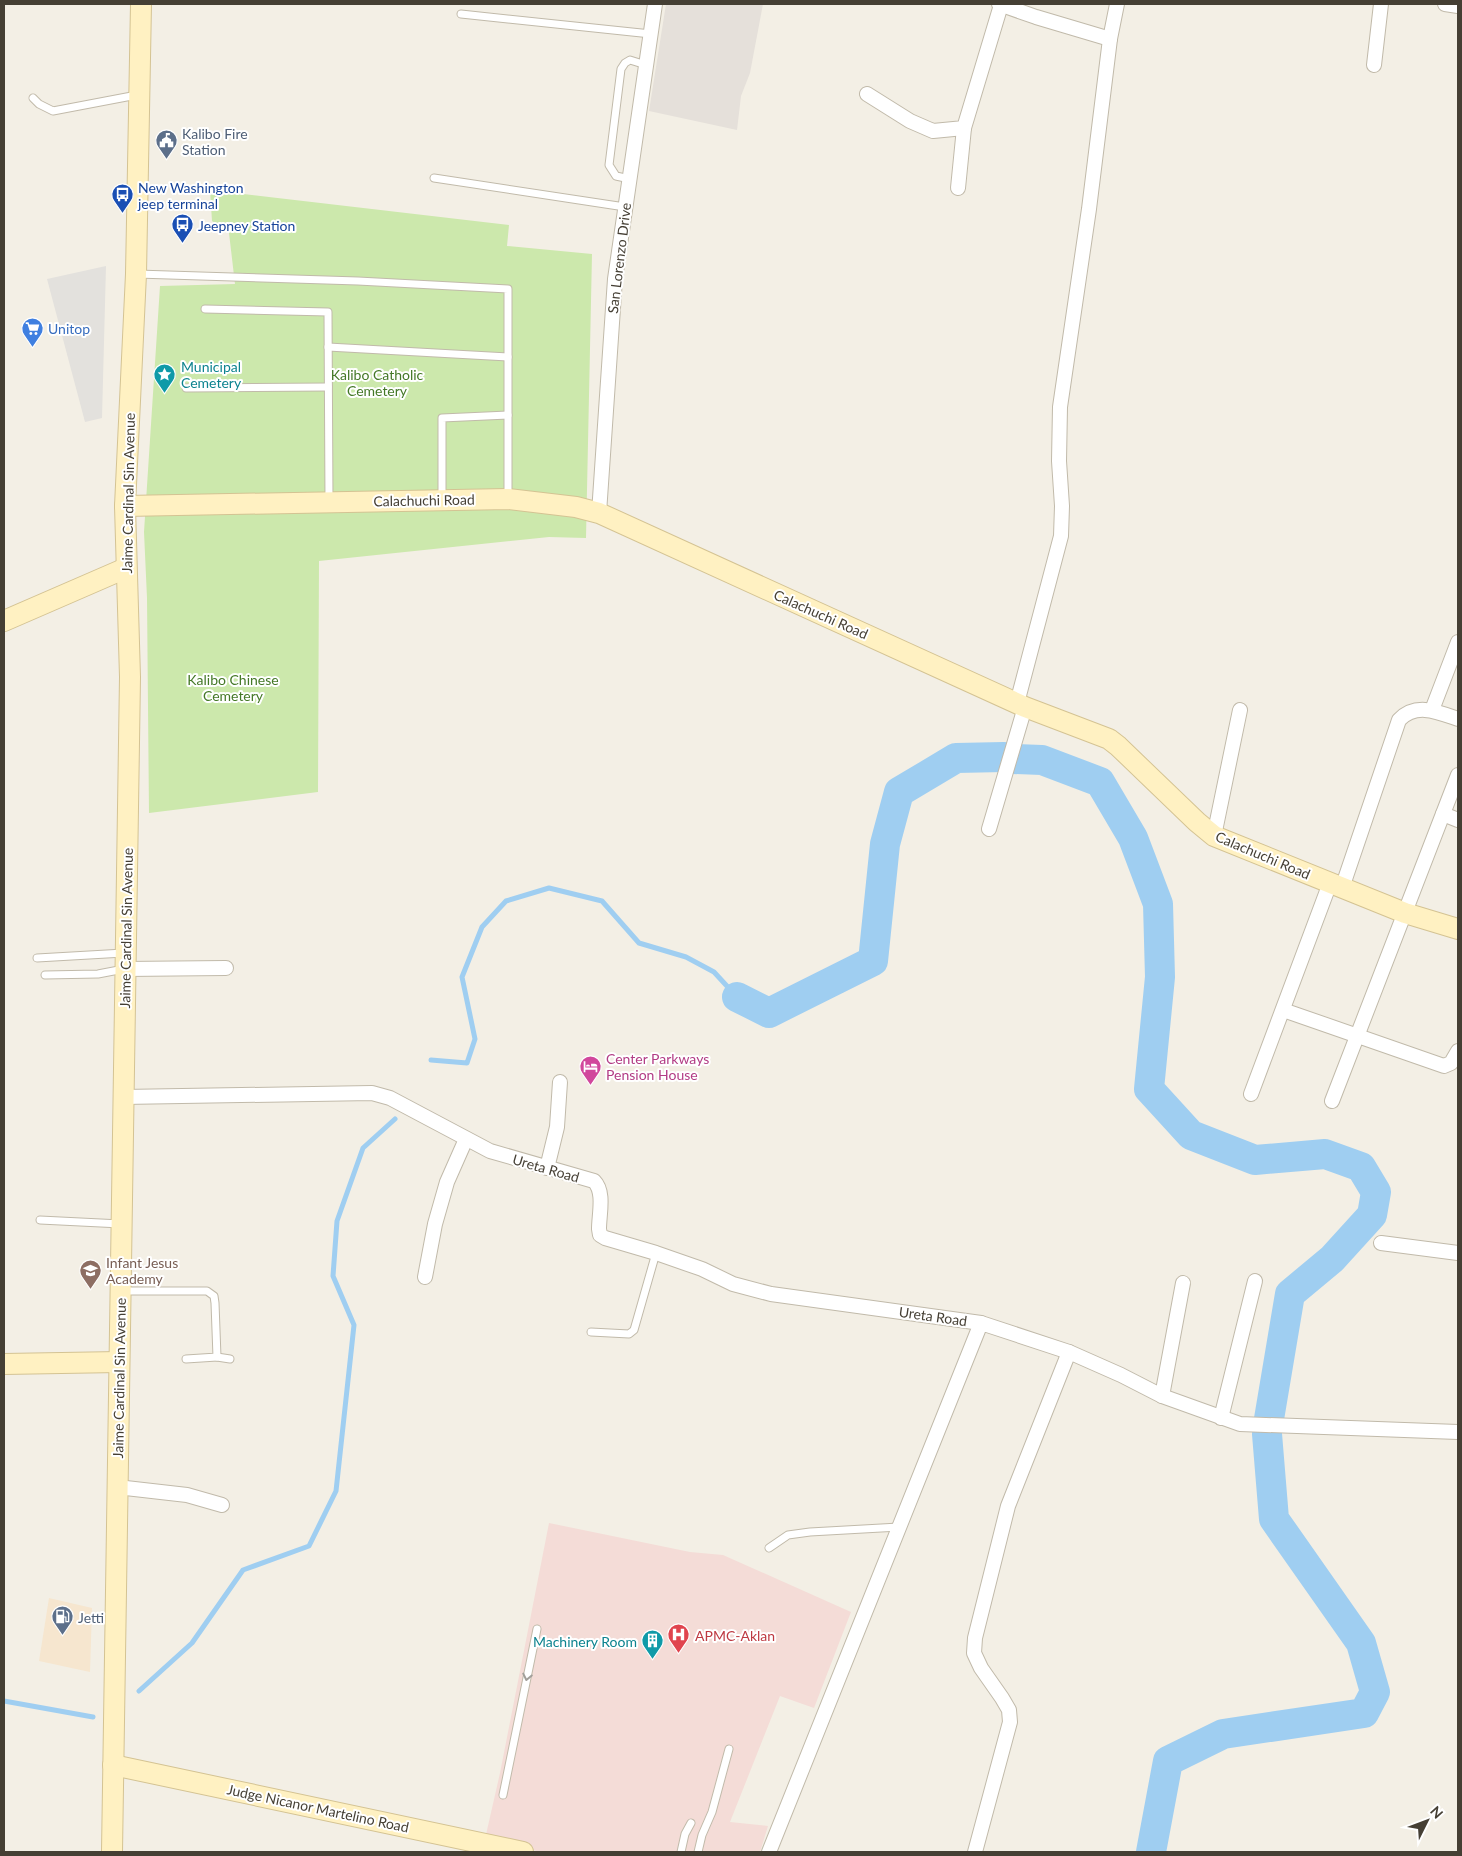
<svg xmlns="http://www.w3.org/2000/svg" width="1462" height="1856" viewBox="0 0 1462 1856" font-family="Lato,sans-serif">
  <style>
    .commercial { fill: #f6e6cf }
    .industrial { fill: #e5e0da }
    .medical { fill: #f4dcd7 }
    .green { fill: #cce8ac }
    .parking { fill: #e3e1dd }
    .lines { fill: none; stroke-linecap: round; stroke-linejoin: round }
    .stream { stroke: #9fcef1; stroke-width: 5 }
    .river { stroke: #9fcef1; stroke-width: 30 }
    .lane-casing { stroke: #c1baaa; stroke-width: 9 }
    .street-casing { stroke: #c1baaa; stroke-width: 16 }
    .secondary-casing { stroke: #d4c393; stroke-width: 22 }
    .lane { stroke: #fff; stroke-width: 7 }
    .street { stroke: #fff; stroke-width: 14 }
    .secondary { stroke: #fff1c2; stroke-width: 20 }
    .oneway { stroke: #a29f9a }
    .labels { text-anchor: middle; dominant-baseline: central; stroke-width: 4; stroke-linejoin: round; paint-order: stroke }
    .service-label { font-size: 14px; fill: #4e5e75; stroke: #fff; text-anchor: start }
    .transit-label { font-size: 14px; fill: #164399; stroke: #fff; text-anchor: start }
    .street-label { font-size: 14px; fill: #453f34; stroke: #fff }
    .shop-label { font-size: 14px; fill: #366cbe; stroke: #fff; text-anchor: start }
    .culture-label { font-size: 14px; fill: #0d838f; stroke: #fff; text-anchor: start }
    .park-label { font-size: 14px; fill: #447827; stroke: #fff }
    .hotel-label { font-size: 14px; fill: #b23c85; stroke: #fff; text-anchor: start }
    .education-label { font-size: 14px; fill: #785e54; stroke: #fff; text-anchor: start }
    .health-label { font-size: 14px; fill: #be3a42; stroke: #fff; text-anchor: start }
  </style>
  <rect width="100%" height="100%" fill="#f3efe5"/>
  <!-- commercial -->
  <path class="commercial" d="M49 1598 92 1608 90 1672 39 1661Z"/>
  <!-- industrial -->
  <path class="industrial" d="M666 4H763L750 73 741 96 737 130 649 111Z"/>
  <!-- medical -->
  <path class="medical" d="M549 1523 690 1552 723 1555 851 1612 814 1708 780 1696 730 1822 768 1826 760 1852H541L485 1839 500 1773Z"/>
  <!-- green -->
  <path class="green" d="M210 190 509 225 507 246 592 254 586 538 549 537 319 561 318 792 149 813 147 598 144 532 160 286 235 284 229 233 212 221Z"/>
  <!-- parking -->
  <path class="parking" d="M106 266 102 418 85 422 47 279Z"/>
  <g class="lines">
    <!-- stream -->
    <g class="stream">
      <path d="M431 1060 467 1063 475 1039 462 977 482 927 506 901 549 888 602 901 639 943 686 957 714 972 737 997"/>
      <path d="M139 1691 192 1643 243 1570 309 1546 336 1491 354 1325 333 1276 337 1221 363 1148 395 1119"/>
      <path d="M4 1701 93 1717"/>
    </g>
    <!-- river -->
    <g class="river">
      <path d="M1013 759 1042 760 1100 782 1133 838 1158 904 1160 977 1149 1089 1191 1135 1255 1160 1325 1154 1361 1167 1376 1192 1372 1215 1332 1259 1290 1294 1269 1419"/>
      <path d="M737 997 769 1013 873 961 885 844 899 792 956 758 1004 757"/>
      <path d="M1151 1852 1168 1761 1223 1734 1364 1713 1375 1692 1361 1643 1274 1519 1267 1434"/>
    </g>
    <defs>
      <g id="lane">
        <path d="M461 14 651 34"/>
        <path d="M33 98 39 104 53 111 137 95"/>
        <path d="M434 178 625 207"/>
        <path d="M630 179 616 176 609 165 621 69 625 63 630 60 646 65"/>
        <path d="M137 274 358 281 508 289V497"/>
        <path d="M205 309 328 312 329 501"/>
        <path d="M328 347 508 357"/>
        <path d="M186 388 328 387"/>
        <path d="M442 500V418L508 415"/>
        <path d="M37 958 124 953"/>
        <path d="M45 975 98 974 124 969"/>
        <path d="M40 1220 121 1224"/>
        <path d="M123 1291H207L214 1296 215 1303 217 1357 186 1359"/>
        <path d="M591 1332 629 1334 634 1330 656 1253"/>
        <path d="M217 1357 230 1359"/>
        <path d="M769 1548 788 1535 810 1532 899 1527"/>
        <path d="M503 1795 537 1629"/>
        <path d="M681 1852 685 1834 691 1823"/>
        <path d="M698 1852 702 1835 712 1812 729 1749"/>
      </g>
      <g id="street">
        <path d="M999 4 1036 17 1110 39"/>
        <path d="M1445 4 1458 6"/>
        <path d="M1374 65 1381 4"/>
        <path d="M867 94 910 121 933 131 964 128 1001 5"/>
        <path d="M958 188 964 128"/>
        <path d="M599 513 615 279 655 4"/>
        <path d="M1017 703 1061 536 1062 506 1059 461 1060 407 1089 209 1110 39 1117 4"/>
        <path d="M1432 710 1458 642"/>
        <path d="M1443 814 1458 820"/>
        <path d="M989 829 1025 707"/>
        <path d="M1214 836 1240 710"/>
        <path d="M1342 888 1399 720C1416 702 1438 712 1458 719"/>
        <path d="M125 969 226 968"/>
        <path d="M1283 1010 1444 1066 1451 1063 1458 1051"/>
        <path d="M1251 1094 1330 883"/>
        <path d="M123 1097 372 1093 390 1098 490 1151 594 1181C605 1192 599 1214 599 1229L600 1235 605 1238 656 1253 702 1269 733 1284 771 1294 981 1323"/>
        <path d="M1332 1101 1458 775"/>
        <path d="M547 1168 557 1127 560 1082"/>
        <path d="M1381 1243 1458 1253"/>
        <path d="M425 1277 435 1224 447 1182 466 1139"/>
        <path d="M1162 1396 1183 1283"/>
        <path d="M1221 1418 1255 1281"/>
        <path d="M117 1487 187 1495 222 1505"/>
        <path d="M769 1852 981 1323 1069 1352 1121 1375 1162 1396 1240 1424 1458 1432"/>
        <path d="M975 1852 1010 1722 1009 1710 1002 1698 981 1668 974 1653 975 1638 1008 1506 1069 1352"/>
      </g>
      <g id="secondary">
        <path d="M125 506 508 499 576 507 599 513 1025 707 1109 739 1118 746 1197 822 1214 836 1405 913 1458 929"/>
        <path d="M4 621 126 568"/>
        <path d="M4 1364 119 1362"/>
        <path d="M113 1765 523 1852"/>
        <path d="M112 1852 130 677 125 506 136 274 141 4"/>
      </g>
    </defs>
    <!-- lane casing -->
    <use href="#lane" class="lane-casing"/>
    <!-- street casing -->
    <use href="#street" class="street-casing"/>
    <!-- secondary casing -->
    <use href="#secondary" class="secondary-casing"/>
    <!-- lane -->
    <use href="#lane" class="lane"/>
    <!-- street -->
    <use href="#street" class="street"/>
    <!-- secondary -->
    <use href="#secondary" class="secondary"/>
  </g>
  <!-- one-way arrows -->
  <defs><path id="oneway-chevron" d="M-2-3.5L2.5 0L-2 3.5" fill="none" stroke-width="1.6" stroke-linecap="round" stroke-linejoin="round" transform="scale(1.25)"/></defs>
  <use class="oneway" href="#oneway-chevron" transform="translate(527 1677) rotate(102)"/>
  <!-- icons -->
  <defs>
    <symbol id="civic-pin" viewBox="-11 -11 22 30"><path d="M0 17L-7.5 6A9.5 9.5 0 1 1 7.5 6Z" fill="#5c6f8a" stroke="#fff"/><path d="M-.6-6.5H3V-4.5H.6V-3L4-1V1h2V6H-6V1h2V-1L-.6-3ZM-1.2 2.5V6h2.4V2.5Z" fill="#fff"/></symbol>
    <symbol id="bus-pin" viewBox="-11 -11 22 30"><path d="M0 17L-7.5 6A9.5 9.5 0 1 1 7.5 6Z" fill="#1a4fb4" stroke="#fff"/><path d="M-5-6H5V4H4V6H2V4H-2V6H-4V4H-5ZM-3.5-4V0h7V-4ZM-3.5 1.2v1.5H-2V1.2ZM2 1.2v1.5H3.5V1.2Z" fill="#fff"/></symbol>
    <symbol id="supermarket-pin" viewBox="-11 -11 22 30"><path d="M0 17L-7.5 6A9.5 9.5 0 1 1 7.5 6Z" fill="#3f7fe0" stroke="#fff"/><path d="M-6-5.5h2.5l.6 2H6L4.5 2H-2.5L-4.4-4H-6ZM-1.5 3.2a1.3 1.3 0 1 0 .1 0ZM3 3.2a1.3 1.3 0 1 0 .1 0Z" fill="#fff"/></symbol>
    <symbol id="sight-pin" viewBox="-11 -11 22 30"><path d="M0 17L-7.5 6A9.5 9.5 0 1 1 7.5 6Z" fill="#0f9aa8" stroke="#fff"/><path d="M0-6L1.8-2.2L6-1.7L2.9 1.2L3.7 5.4L0 3.3L-3.7 5.4L-2.9 1.2L-6-1.7L-1.8-2.2Z" fill="#fff"/></symbol>
    <symbol id="hotel-pin" viewBox="-11 -11 22 30"><path d="M0 17L-7.5 6A9.5 9.5 0 1 1 7.5 6Z" fill="#d1479c" stroke="#fff"/><path d="M-6-4.5h1.5V1H6V5H4.5V3h-9V5H-6ZM-4 0a1.8 1.8 0 1 1 3.6 0ZM.5 0V-2.5h3Q6-2.5 6 0Z" fill="#fff"/></symbol>
    <symbol id="school-pin" viewBox="-11 -11 22 30"><path d="M0 17L-7.5 6A9.5 9.5 0 1 1 7.5 6Z" fill="#8d6e63" stroke="#fff"/><path d="M0-5L7-2L0 1L-7-2ZM-4 1L0 2.5L4 1V4Q0 6-4 4Z" fill="#fff"/></symbol>
    <symbol id="fuel-pin" viewBox="-11 -11 22 30"><path d="M0 17L-7.5 6A9.5 9.5 0 1 1 7.5 6Z" fill="#5c6f8a" stroke="#fff"/><path d="M-5.5-6h7V0h2V4h1.3V-2.5L3-4.5l.8-.8L6-3V5H2.5V1h-1V6h-7ZM-4.2-4.7v3.2H.2V-4.7Z" fill="#fff"/></symbol>
    <symbol id="hospital-pin" viewBox="-11 -11 22 30"><path d="M0 17L-7.5 6A9.5 9.5 0 1 1 7.5 6Z" fill="#e0444e" stroke="#fff"/><path d="M-5-5h3v3.5h4V-5h3V5h-3V1.5h-4V5h-3Z" fill="#fff"/></symbol>
    <symbol id="building-pin" viewBox="-11 -11 22 30"><path d="M0 17L-7.5 6A9.5 9.5 0 1 1 7.5 6Z" fill="#0f9aa8" stroke="#fff"/><path d="M-4-6H4V6H1V3H-1V6H-4ZM-2.5-4.3h1.7v1.8h-1.7ZM.8-4.3h1.7v1.8H.8ZM-2.5-1h1.7V.8h-1.7ZM.8-1h1.7V.8H.8Z" fill="#fff"/></symbol>
  </defs>
  <g fill-rule="evenodd">
    <use href="#civic-pin" x="154" y="128" width="25" height="34"/>
    <use href="#bus-pin" x="110" y="182" width="25" height="34"/>
    <use href="#bus-pin" x="170" y="212" width="25" height="34"/>
    <use href="#supermarket-pin" x="20" y="316" width="25" height="34"/>
    <use href="#sight-pin" x="152" y="362" width="25" height="34"/>
    <use href="#hotel-pin" x="578" y="1054" width="25" height="34"/>
    <use href="#school-pin" x="78" y="1258" width="25" height="34"/>
    <use href="#fuel-pin" x="50" y="1604" width="25" height="34"/>
    <use href="#hospital-pin" x="666" y="1622" width="25" height="34"/>
    <use href="#building-pin" x="640" y="1628" width="25" height="34"/>
  </g>
  <g class="labels">
    <!-- service labels -->
    <g class="service-label">
      <text x="182" y="133">Kalibo Fire<tspan x="182" dy="16">Station</tspan></text>
      <text x="78" y="1617">Jetti</text>
    </g>
    <!-- transit labels -->
    <g class="transit-label">
      <text x="138" y="187">New Washington<tspan x="138" dy="16">jeep terminal</tspan></text>
      <text x="198" y="225">Jeepney Station</text>
    </g>
    <!-- street labels -->
    <g class="street-label">
      <text transform="translate(619 258) rotate(-83)">San Lorenzo Drive</text>
      <text transform="translate(128 493) rotate(-89)">Jaime Cardinal Sin Avenue</text>
      <text transform="translate(424 500) rotate(-1)">Calachuchi Road</text>
      <text transform="translate(821 614) rotate(24)">Calachuchi Road</text>
      <text transform="translate(1263 855) rotate(23)">Calachuchi Road</text>
      <text transform="translate(126 928) rotate(-89)">Jaime Cardinal Sin Avenue</text>
      <text transform="translate(546 1168) rotate(16)">Ureta Road</text>
      <text transform="translate(933 1316) rotate(8)">Ureta Road</text>
      <text transform="translate(119 1378) rotate(-89)">Jaime Cardinal Sin Avenue</text>
      <text transform="translate(318 1808) rotate(12)">Judge Nicanor Martelino Road</text>
    </g>
    <!-- shop labels -->
    <g class="shop-label">
      <text x="48" y="328">Unitop</text>
    </g>
    <!-- culture labels -->
    <g class="culture-label">
      <text x="181" y="366">Municipal<tspan x="181" dy="16">Cemetery</tspan></text>
      <text x="637" y="1641" text-anchor="end">Machinery Room</text>
    </g>
    <!-- park labels -->
    <g class="park-label">
      <text x="377" y="374">Kalibo Catholic<tspan x="377" dy="16">Cemetery</tspan></text>
      <text x="233" y="679">Kalibo Chinese<tspan x="233" dy="16">Cemetery</tspan></text>
    </g>
    <!-- hotel labels -->
    <g class="hotel-label">
      <text x="606" y="1058">Center Parkways<tspan x="606" dy="16">Pension House</tspan></text>
    </g>
    <!-- education labels -->
    <g class="education-label">
      <text x="106" y="1262">Infant Jesus<tspan x="106" dy="16">Academy</tspan></text>
    </g>
    <!-- health labels -->
    <g class="health-label">
      <text x="695" y="1635">APMC-Aklan</text>
    </g>
  </g>
  <!-- border -->
  <rect width="1462" height="1856" fill="none" stroke="#453f34" stroke-width="10"/>
  <!-- north arrow -->
  <g transform="translate(1427 1821) rotate(48)" stroke="#ffffff" stroke-width="4" paint-order="stroke">
  <path d="M0-4L9 19L0 12L-9 19Z" fill="#453f34"/>
  <text y="-8" font-size="14" font-weight="bold" text-anchor="middle" fill="#453f34">N</text>
  </g>
</svg>
